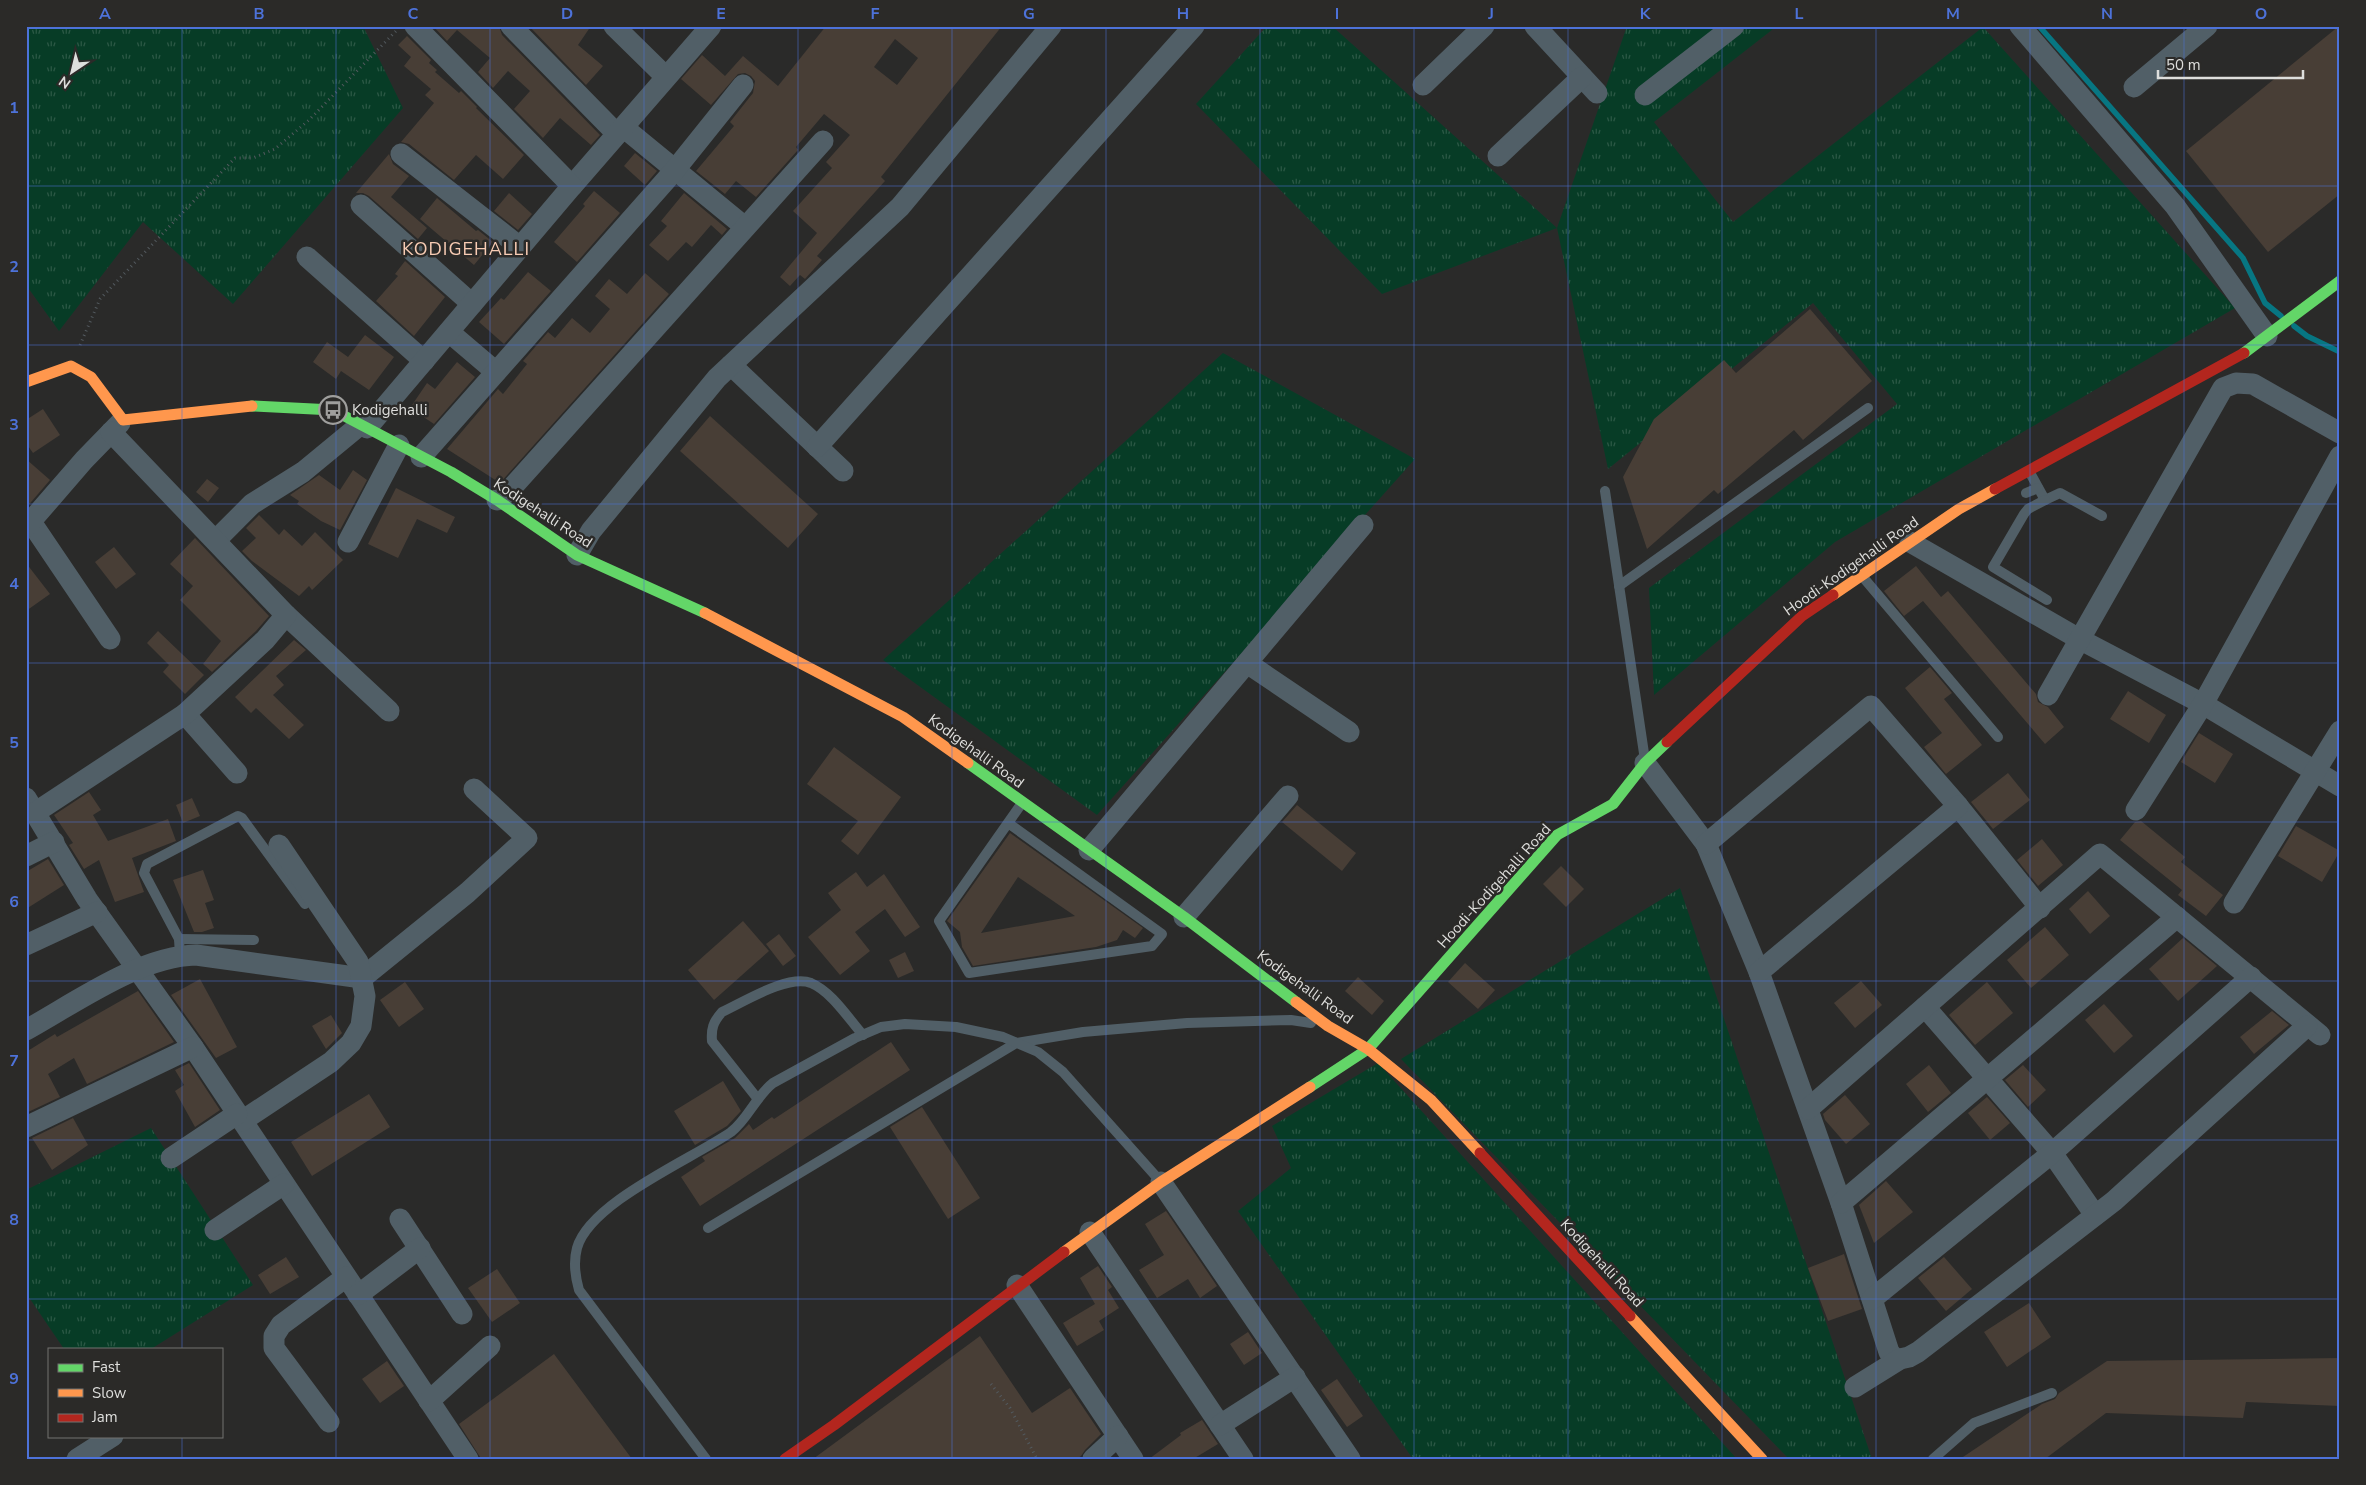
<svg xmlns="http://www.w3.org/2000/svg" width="2366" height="1485" viewBox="0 0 2366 1485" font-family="'Nunito Sans',sans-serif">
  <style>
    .grass { fill: url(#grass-tufts) }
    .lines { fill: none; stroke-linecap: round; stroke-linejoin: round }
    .stream { stroke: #077682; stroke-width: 5.5 }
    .building { fill: #483e36; fill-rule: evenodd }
    .path { stroke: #535a5f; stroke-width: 3; stroke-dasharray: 1 4; stroke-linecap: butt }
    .lane { stroke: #515f67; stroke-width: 10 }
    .street { stroke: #515f67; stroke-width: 21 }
    .fast { stroke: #63d668; stroke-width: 11 }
    .slow { stroke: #ff974d; stroke-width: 11 }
    .jam { stroke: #b3261e; stroke-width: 11 }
    .grid { fill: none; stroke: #4d72d9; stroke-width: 1; stroke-opacity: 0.55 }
    .labels { text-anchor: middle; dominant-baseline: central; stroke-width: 5; stroke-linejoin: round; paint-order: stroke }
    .poi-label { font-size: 15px; fill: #dededc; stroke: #2b2a28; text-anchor: start }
    .street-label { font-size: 15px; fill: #dededc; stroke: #2b2a28 }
    .quarter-label { font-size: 18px; letter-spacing: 1px; fill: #f8ccb4; stroke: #2b2a28 }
    .neatline { fill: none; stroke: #4d72d9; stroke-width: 2 }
    .grid-label { font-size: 16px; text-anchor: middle; font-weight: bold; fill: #4d72d9 }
  </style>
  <defs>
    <pattern id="grass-tufts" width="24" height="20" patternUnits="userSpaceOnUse" patternTransform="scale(1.25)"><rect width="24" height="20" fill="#073c26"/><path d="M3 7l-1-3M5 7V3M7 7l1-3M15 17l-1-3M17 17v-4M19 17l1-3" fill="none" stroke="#2b5845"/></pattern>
  </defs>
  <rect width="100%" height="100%" fill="#2a2a29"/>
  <!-- grass -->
  <g class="grass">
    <path d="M26 26H363L403 108 233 304 143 222 59 331 26 285Z"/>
    <path d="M1267 26H1332L1557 228 1627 26H1777L1654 122 1733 222 1983 27 2235 308 1835 542 1654 695 1649 588 1897 404 1813 303 1608 469 1557 228 1382 294 1196 104Z"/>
    <path d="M1223 353 1415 459 1097 815 883 660Z"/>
    <path d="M1680 888 1872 1459H1789L1401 1059Z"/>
    <path d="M1378 1063 1737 1459H1413L1238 1211 1291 1168 1272 1126Z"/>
    <path d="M151 1128 253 1285 151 1349H64L26 1293V1190Z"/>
  </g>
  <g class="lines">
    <!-- stream -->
    <g class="stream">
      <path d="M2039 26 2243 258 2265 303 2281 316"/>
      <path d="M2294 326 2307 336 2340 352"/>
    </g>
  </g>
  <!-- building -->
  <g class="building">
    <path d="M433 26H499L502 35 600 135 591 145 560 118 543 138 514 109 530 91 508 71 493 88 478 72 490 58 457 30 447 41Z"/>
    <path d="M529 26H591L578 45 603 66 586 85Z"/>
    <path d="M826 26H1002L881 177 885 181 817 256 822 260 805 279 800 275 790 286 780 277 817 233 793 211 832 168 826 162 850 135 824 114 796 147 798 150 756 197 736 181 725 194 696 171 734 126 730 122 753 93 755 81 751 76 745 73 738 74 711 105 681 79 702 55 725 76 743 56 778 86ZM895 39 918 58 897 85 874 67Z"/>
    <path d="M2339 26 2340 194 2268 252 2186 151Z"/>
    <path d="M407 36 431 60 429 63 437 70 435 72 459 93 461 91 477 107 476 108 524 155 503 179 476 155 454 180 409 144 401 142 434 103 425 95 431 89 404 66 411 57 398 45Z"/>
    <path d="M635 153 657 171 645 185 624 166Z"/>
    <path d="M389 154 393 164 409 176 391 197 427 228 418 239 369 196 363 193H356Z"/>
    <path d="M594 191 620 213 577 262 554 242 585 206 583 204Z"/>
    <path d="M509 193 532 214 518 230 494 211Z"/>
    <path d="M684 193 727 229 722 235 711 225 692 247 686 242 668 261 649 245 667 226 661 221Z"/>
    <path d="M437 198 476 231 478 230 493 242 474 265 420 219Z"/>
    <path d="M405 261 445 297 414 336 376 301 398 276 395 274Z"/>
    <path d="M528 272 551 291 504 344 479 322 501 298 504 300Z"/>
    <path d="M645 273 669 294 500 483 447 449 498 389 503 394 527 364 523 361 548 332 555 338 572 318 590 333 610 309 595 296 609 279 627 294Z"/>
    <path d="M1810 309 1872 381 1803 440 1794 430 1718 494 1714 490 1647 549 1623 477 1654 419 1724 360 1736 373Z"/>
    <path d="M365 335 394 357 369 390 341 371 336 379 313 362 327 342 348 357Z"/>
    <path d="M457 362 475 377 434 424 410 408 427 383 435 389Z"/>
    <path d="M43 409 60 435 33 453 26 443V420Z"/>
    <path d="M710 416 818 514 788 548 680 451Z"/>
    <path d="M26 459 50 480 26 508Z"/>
    <path d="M353 470 367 480 340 530 321 521 297 504 299 501 290 495 319 475 340 490Z"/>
    <path d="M207 479 219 488 208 502 196 492Z"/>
    <path d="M396 488 455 517 447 533 417 519 398 558 368 544Z"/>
    <path d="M259 515 279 535 284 529 302 546 315 532 343 560 312 590 309 586 299 596 252 561 242 551 256 538 246 528Z"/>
    <path d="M195 538 269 616 256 631 212 672 203 664 221 641 180 600 193 586 170 564Z"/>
    <path d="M114 547 136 574 116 589 95 562Z"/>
    <path d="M26 563 50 594 26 611Z"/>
    <path d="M1916 566 1941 597 1948 591 2036 694 2038 702 2048 707 2064 727 2045 744 1923 601 1904 616 1884 591Z"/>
    <path d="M158 631 204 675 185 694 163 672 169 665 147 643Z"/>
    <path d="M294 640 306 650 276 676 284 685 273 695 304 725 289 739 256 708 251 713 235 697Z"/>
    <path d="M1930 667 1952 693 1944 699 1982 745 1946 774 1924 747 1942 733 1905 688Z"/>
    <path d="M2128 691 2166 715 2149 743 2110 719Z"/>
    <path d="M2199 733 2233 754 2215 783 2181 762Z"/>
    <path d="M834 747 901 797 858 855 841 841 858 821 807 784Z"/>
    <path d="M2008 773 2030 800 1993 829 1971 802Z"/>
    <path d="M89 792 101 810 93 815 108 841 168 819 176 841 132 858 144 892 115 902 99 860 84 869 69 845 73 843 54 815Z"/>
    <path d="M192 798 200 816 183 823 176 805Z"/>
    <path d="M1297 805 1356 853 1342 871 1282 822Z"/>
    <path d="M2141 821 2185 857 2181 862 2223 895 2206 916 2178 895 2182 890 2120 840 2135 822Z"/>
    <path d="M2296 826 2340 851 2322 882 2278 856Z"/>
    <path d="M1010 833 1143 928 1135 938 1123 930 1117 940 1096 947 973 966 962 947 960 932 947 921ZM1018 877 1075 916 981 933Z"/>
    <path d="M2042 839 2063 865 2038 886 2017 860Z"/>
    <path d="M48 859 64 885 26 909V872Z"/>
    <path d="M1561 866 1584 889 1566 907 1543 884Z"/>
    <path d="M203 870 214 900 205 903 214 928 202 932H194L173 880Z"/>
    <path d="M856 872 867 887 884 874 920 927 905 937 885 909 855 932 870 951 840 975 808 937 841 910 828 893Z"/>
    <path d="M2088 891 2110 916 2090 934 2069 909Z"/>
    <path d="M743 921 769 951 714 1000 688 970Z"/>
    <path d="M2045 927 2069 955 2031 988 2007 960Z"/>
    <path d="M779 934 796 956 783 966 766 944Z"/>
    <path d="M2183 938 2217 966 2178 1001 2149 969Z"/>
    <path d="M905 952 914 971 898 978 889 960Z"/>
    <path d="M1465 963 1495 990 1478 1009 1448 982Z"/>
    <path d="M1358 977 1384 1001 1372 1015 1345 991Z"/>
    <path d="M200 979 237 1047 216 1058 171 995Z"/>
    <path d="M1861 981 1882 1005 1855 1028 1834 1003Z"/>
    <path d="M405 982 424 1009 399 1027 380 1000Z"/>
    <path d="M1987 982 2013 1013 1975 1045 1949 1015Z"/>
    <path d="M138 991 174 1042 87 1084 74 1058 48 1074 60 1097 26 1113V1052L55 1034 57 1037Z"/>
    <path d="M2104 1004 2133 1036 2114 1053 2085 1020Z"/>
    <path d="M2272 1011 2289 1025 2254 1054 2240 1037Z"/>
    <path d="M331 1015 342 1033 326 1049 312 1026Z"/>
    <path d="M891 1042 910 1070 700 1206 681 1177 705 1161 702 1157 735 1138 749 1124 753 1130 772 1117 774 1119Z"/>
    <path d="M189 1063 220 1110 195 1127 175 1091 184 1085 175 1070Z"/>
    <path d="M1929 1065 1951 1093 1928 1112 1906 1084Z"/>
    <path d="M2023 1065 2046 1090 2028 1107 2005 1080Z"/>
    <path d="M723 1081 741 1111 727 1126 695 1145 674 1111Z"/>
    <path d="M369 1094 390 1127 312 1176 291 1142Z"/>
    <path d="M1845 1095 1870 1124 1846 1144 1825 1120 1823 1114Z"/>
    <path d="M1987 1097 2010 1123 1990 1140 1968 1113Z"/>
    <path d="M922 1107 980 1198 948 1219 890 1127Z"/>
    <path d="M73 1118 88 1145 52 1170 32 1138Z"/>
    <path d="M1886 1181 1913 1212 1874 1243 1859 1205Z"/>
    <path d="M1166 1211 1217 1286 1200 1298 1188 1279 1157 1298 1139 1270 1164 1255 1145 1224Z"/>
    <path d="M1844 1254 1862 1309 1828 1321 1808 1268Z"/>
    <path d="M286 1257 299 1277 270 1294 258 1275Z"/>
    <path d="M1944 1257 1972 1289 1946 1311 1918 1278Z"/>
    <path d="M1098 1266 1112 1287 1108 1290 1119 1308 1099 1321 1104 1330 1077 1346 1063 1323 1095 1304 1080 1278Z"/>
    <path d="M497 1269 520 1303 492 1322 468 1288Z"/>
    <path d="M2029 1303 2051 1337 2007 1367 1984 1332Z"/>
    <path d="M1248 1332 1262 1353 1244 1365 1230 1344Z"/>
    <path d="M980 1336 1032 1413 1070 1388 1101 1434 1085 1450 1081 1456 1077 1459H813Z"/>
    <path d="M554 1354 632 1459H481L480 1457 459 1424Z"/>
    <path d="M2340 1358V1406L2246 1402 2243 1418 2106 1413 2045 1459H1960L2042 1404 2055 1399 2059 1393 2107 1361Z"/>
    <path d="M387 1361 404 1386 380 1403 362 1379Z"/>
    <path d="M1337 1379 1363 1416 1347 1427 1321 1390Z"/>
    <path d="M1202 1420 1218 1444 1193 1459H1149L1181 1435 1180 1433Z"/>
  </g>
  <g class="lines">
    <!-- path -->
    <g class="path">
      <path d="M80 345 100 299 235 158H253L275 149 309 120 396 31"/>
      <path d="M991 1384 1010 1408 1037 1459"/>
    </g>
    <!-- lane -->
    <g class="lane">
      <path d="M2029 471 2045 500 2060 493 2102 516"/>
      <path d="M1605 491 1645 760"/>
      <path d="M2026 493 2038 488"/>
      <path d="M2045 500 2028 509 2024 514 1993 567 2047 600"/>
      <path d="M1862 576 1998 737"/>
      <path d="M1619 586 1868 408"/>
      <path d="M1008 823 1162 934 1152 946 969 973 939 921 1022 803"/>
      <path d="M179 939 254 940"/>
      <path d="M180 955 179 939 144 873 147 864 238 816 242 818 305 904"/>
      <path d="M757 1098 712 1041C711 1029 713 1022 722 1012 744 1002 788 974 811 983 832 992 848 1018 863 1035"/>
      <path d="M708 1228 1016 1043 1083 1032 1187 1023 1291 1020 1311 1023"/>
      <path d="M706 1459 579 1290C575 1276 573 1263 577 1248 590 1202 692 1159 731 1132 748 1119 756 1096 773 1083L855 1038 881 1027 905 1024 956 1027 1003 1037 1038 1052 1063 1072 1161 1182"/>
      <path d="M1933 1459 1974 1423 2052 1393"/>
    </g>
    <!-- street -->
    <g class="street">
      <path d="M511 26 617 134"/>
      <path d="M614 26 666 77"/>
      <path d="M1535 26 1597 93"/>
      <path d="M2020 26 2175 206 2267 336"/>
      <path d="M1423 85 1484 26"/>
      <path d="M2134 87 2207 26"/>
      <path d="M1645 95 1734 26"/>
      <path d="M623 127 745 227"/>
      <path d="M401 154 520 247"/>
      <path d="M1498 156 1582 77"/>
      <path d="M572 186 711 26"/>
      <path d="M361 205 472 304"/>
      <path d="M307 257 424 361"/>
      <path d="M449 332 496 372"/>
      <path d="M731 365 843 471"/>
      <path d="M367 428 572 186 415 26"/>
      <path d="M817 447 1194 26"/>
      <path d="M421 457 674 171 743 85"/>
      <path d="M497 500 508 492 823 141"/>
      <path d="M31 522 110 639"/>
      <path d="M26 527 84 460 120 423"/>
      <path d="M216 540 252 504 303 472 360 425"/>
      <path d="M348 542 399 445"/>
      <path d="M1910 542 2081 640 2203 704 2340 786"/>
      <path d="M577 555 591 531 717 378 900 207 1051 26"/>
      <path d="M286 615 389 711"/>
      <path d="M1247 663 1349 732"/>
      <path d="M2048 695 2223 388 2236 383 2253 384 2340 433"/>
      <path d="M185 714 237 773"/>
      <path d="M1645 763 1706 844 1759 972 1841 1203 1889 1352 1894 1358 1900 1359"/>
      <path d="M26 798 87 899 193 1047 468 1459"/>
      <path d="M2136 810 2203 704 2340 456"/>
      <path d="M36 812 185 714 265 640 286 615 111 432"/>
      <path d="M1706 844 1871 706 1958 806 2040 908"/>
      <path d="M1089 850 1363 525"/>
      <path d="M26 856 54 842"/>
      <path d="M2234 903 2340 731"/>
      <path d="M1184 917 1288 796"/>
      <path d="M26 945 97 912"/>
      <path d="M1759 972 1958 806"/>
      <path d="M1925 1007 2052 1153 2095 1215"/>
      <path d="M26 1030C75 1003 140 956 196 955L362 978 467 893 527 838 474 789"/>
      <path d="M1808 1109 2100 854 2320 1035"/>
      <path d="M242 1121 331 1062 351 1043 361 1026 365 996 358 962 279 845"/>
      <path d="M26 1127 193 1047"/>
      <path d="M171 1158 237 1114"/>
      <path d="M1161 1182 1350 1459"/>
      <path d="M1841 1203 2177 917"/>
      <path d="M400 1219 462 1314"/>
      <path d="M215 1230 284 1184"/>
      <path d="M1090 1232 1243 1459"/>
      <path d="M1017 1285 1133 1459"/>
      <path d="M358 1295 420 1248"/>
      <path d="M1872 1299 2052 1153 2251 977"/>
      <path d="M1855 1387 1900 1359 1909 1357 1918 1352 2114 1201 2307 1026"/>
      <path d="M429 1401 490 1346"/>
      <path d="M329 1422 274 1348V1336L281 1325 346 1277"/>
      <path d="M1220 1425 1295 1377"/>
      <path d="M77 1459 113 1436"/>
      <path d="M1093 1459 1118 1436"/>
    </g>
    <!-- fast -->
    <g class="fast">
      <path d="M2244 353 2340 281"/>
      <path d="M252 406 333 410 451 472 497 500 577 555 705 613"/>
      <path d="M968 763 1184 917 1296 1002"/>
      <path d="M1310 1087 1368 1049 1557 835 1613 804 1645 763 1667 742"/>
    </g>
    <!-- slow -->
    <g class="slow">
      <path d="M26 382 71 366 91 377 123 420 252 406"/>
      <path d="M1833 595 1959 509 1995 489"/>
      <path d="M705 613 903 717 968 763"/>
      <path d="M1296 1002 1328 1026 1368 1049 1431 1100 1480 1153"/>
      <path d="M1064 1252 1161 1182 1310 1087"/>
      <path d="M1630 1316 1762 1459"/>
    </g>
    <!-- jam -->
    <g class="jam">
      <path d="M1995 489 2244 353"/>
      <path d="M1667 742 1802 616 1833 595"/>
      <path d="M1480 1153 1630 1316"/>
      <path d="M785 1459 834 1425 1064 1252"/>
    </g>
  </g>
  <!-- grid -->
  <path class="grid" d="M182 26V1349M336 26V1459M490 26V1459M644 26V1459M798 26V1459M952 26V1459M1106 26V1459M1260 26V1459M1414 26V1459M1568 26V1459M1722 26V1459M1876 26V1459M2030 26V1459M2184 26V1459M26 186H2340M26 345H2340M26 504H2340M26 663H2340M26 822H2340M26 981H2340M26 1140H2340M26 1299H2340M182 1436V1459"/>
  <!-- icons -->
  <defs>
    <symbol id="bus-ring" viewBox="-11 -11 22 22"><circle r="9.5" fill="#2b2a28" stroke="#9f9f9d" stroke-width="1.5"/><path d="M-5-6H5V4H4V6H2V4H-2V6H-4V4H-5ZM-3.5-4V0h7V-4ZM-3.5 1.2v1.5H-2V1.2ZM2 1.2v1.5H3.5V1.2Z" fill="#9f9f9d"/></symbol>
  </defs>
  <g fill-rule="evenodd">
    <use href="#bus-ring" x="317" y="394" width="32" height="32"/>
  </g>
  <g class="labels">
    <!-- poi labels -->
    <g class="poi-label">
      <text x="352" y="410">Kodigehalli</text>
    </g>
    <!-- street labels -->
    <g class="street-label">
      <text transform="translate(543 513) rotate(33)">Kodigehalli Road</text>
      <text transform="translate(1851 566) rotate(-35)">Hoodi-Kodigehalli Road</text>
      <text transform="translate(976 751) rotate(36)">Kodigehalli Road</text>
      <text transform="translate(1494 886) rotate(-48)">Hoodi-Kodigehalli Road</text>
      <text transform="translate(1305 987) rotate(36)">Kodigehalli Road</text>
      <text transform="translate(1602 1263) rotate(47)">Kodigehalli Road</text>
    </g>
    <!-- quarter labels -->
    <g class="quarter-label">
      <text x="466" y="249">KODIGEHALLI</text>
    </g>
  </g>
  <!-- border -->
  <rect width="2366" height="1485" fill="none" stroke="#2b2a28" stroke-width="55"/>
  <!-- legend -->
  <rect x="48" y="1348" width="175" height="90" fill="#2b2a28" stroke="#737270"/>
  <rect x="58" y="1364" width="25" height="8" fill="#63d668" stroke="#737270"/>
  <text x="92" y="1372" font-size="15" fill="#dededc">Fast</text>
  <rect x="58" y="1389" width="25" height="8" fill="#ff974d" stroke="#737270"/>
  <text x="92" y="1398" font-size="15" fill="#dededc">Slow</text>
  <rect x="58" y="1414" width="25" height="8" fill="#b3261e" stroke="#737270"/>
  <text x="92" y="1422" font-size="15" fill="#dededc">Jam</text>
  <!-- north arrow -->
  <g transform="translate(72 72) rotate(215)" stroke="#2b2a28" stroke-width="4" paint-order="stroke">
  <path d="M0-4L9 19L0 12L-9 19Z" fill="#dededc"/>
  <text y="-8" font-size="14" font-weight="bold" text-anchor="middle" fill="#dededc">N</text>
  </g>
  <!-- scale -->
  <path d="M2158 70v8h145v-8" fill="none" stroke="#dededc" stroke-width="2.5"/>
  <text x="2166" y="70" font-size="15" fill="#dededc" stroke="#2b2a28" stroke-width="4" paint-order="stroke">50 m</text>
  <rect x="28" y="28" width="2310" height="1430" class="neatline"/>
  <g class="grid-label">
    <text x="105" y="19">A</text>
    <text x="259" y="19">B</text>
    <text x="413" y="19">C</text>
    <text x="567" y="19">D</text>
    <text x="721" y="19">E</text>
    <text x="875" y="19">F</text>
    <text x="1029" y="19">G</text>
    <text x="1183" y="19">H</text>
    <text x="1337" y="19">I</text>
    <text x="1491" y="19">J</text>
    <text x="1645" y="19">K</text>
    <text x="1799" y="19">L</text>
    <text x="1953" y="19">M</text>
    <text x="2107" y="19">N</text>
    <text x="2261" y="19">O</text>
    <text x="14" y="113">1</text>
    <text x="14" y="272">2</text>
    <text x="14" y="430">3</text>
    <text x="14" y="589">4</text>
    <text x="14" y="748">5</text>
    <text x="14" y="907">6</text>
    <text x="14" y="1066">7</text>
    <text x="14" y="1225">8</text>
    <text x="14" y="1384">9</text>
  </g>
</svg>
